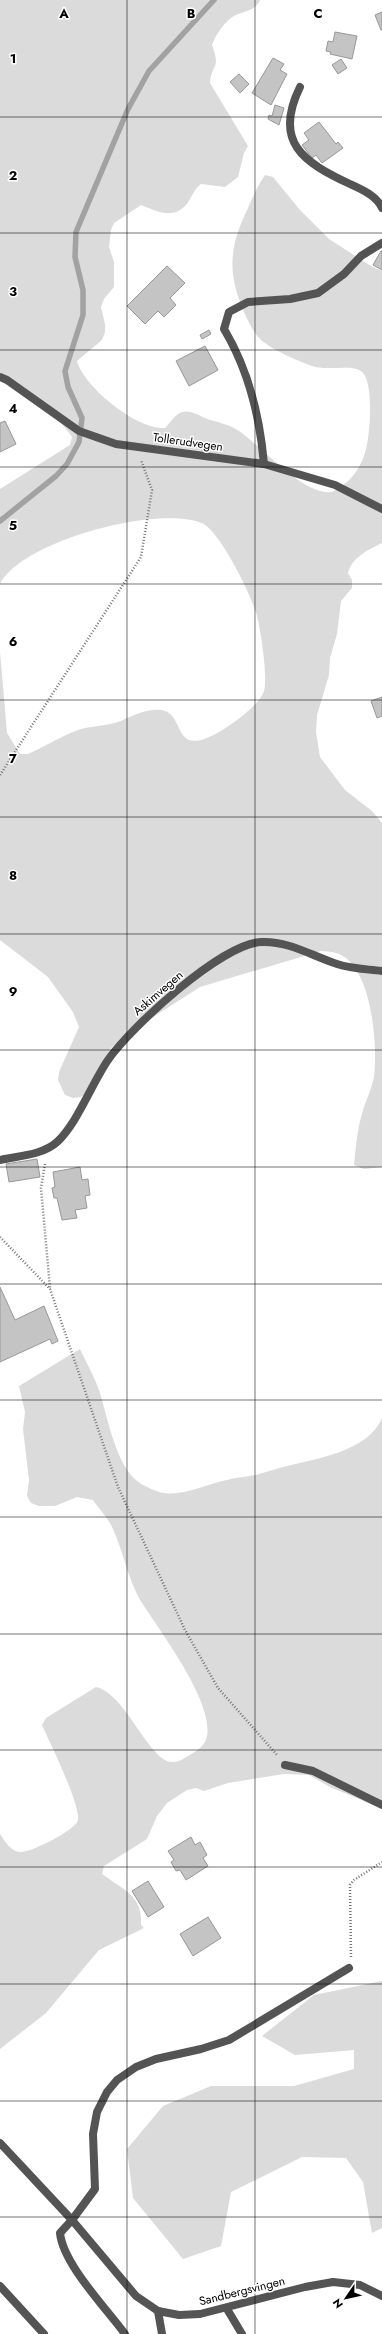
<svg xmlns="http://www.w3.org/2000/svg" width="382" height="2334" viewBox="0 0 382 2334" font-family="Jost,sans-serif">
  <style>
    .green { fill: #dbdbdb }
    .lines { fill: none; stroke-linecap: round; stroke-linejoin: round }
    .stream { stroke: #a2a2a2; stroke-width: 5.5 }
    .building { fill: #c4c4c4; stroke: #989898 }
    .path { stroke: #767676; stroke-width: 2.5; stroke-dasharray: 1 2; stroke-linecap: butt }
    .service { stroke: #545454; stroke-width: 8 }
    .minor { stroke: #545454; stroke-width: 8 }
    .grid { fill: none; stroke: #000; stroke-width: 1; stroke-opacity: 0.55 }
    .labels { text-anchor: middle; dominant-baseline: central; stroke-width: 3; stroke-linejoin: round; paint-order: stroke }
    .street-label { font-size: 12px; fill: #000; stroke: #fff }
    .grid-label { font-size: 13px; text-anchor: middle; font-weight: bold; fill: #000; stroke: #fff; stroke-width: 3; stroke-linejoin: round; paint-order: stroke }
  </style>
  <rect width="100%" height="100%" fill="#fff"/>
  <!-- green -->
  <g class="green">
    <path d="M0 0H260C255 13 240 11 231 18 223 24 215 36 212 45 221 70 212 62 210 83L248 146 244 153 238 177 225 187 201 184C193 190 192 198 186 205 172 220 157 211 141 205L114 223 111 230 109 247 114 262V287L104 299 101 307 105 324V332L102 340 77 361C84 387 137 430 165 428 170 423 176 413 183 412 191 410 200 416 207 419 217 422 231 425 239 431 261 446 304 496 331 492 336 491 343 485 347 482 355 475 362 463 365 453 370 438 375 381 361 371 352 364 326 371 312 366 298 361 270 349 260 339 253 332 248 321 244 312 227 272 229 247 248 208 253 196 258 185 265 175L273 177 300 210 329 239 371 266 382 271V543C368 550 352 557 348 573L352 580V588L341 601 337 634 330 658 329 675 317 715 316 732 320 757 345 790 372 811 382 823V1167L364 1169 354 1165C356 1148 357 1130 362 1114 365 1101 372 1090 374 1076 378 1046 372 963 336 953 331 951 325 952 321 951L200 987 122 1037 110 1049 94 1087 81 1097 73 1098 65 1095 58 1080 59 1072 79 1027 73 1012 48 977 0 940V652L7 733 20 754H28C46 746 63 735 81 729 92 726 104 726 115 723 130 718 144 708 161 710 187 713 170 760 219 732 231 725 260 705 264 691 268 677 261 632 257 616 252 596 220 531 202 523 159 505 22 540 0 584V489L70 445 72 437C54 410 27 397 0 380Z"/>
    <path d="M80 1349C86 1362 94 1376 99 1390 107 1415 116 1465 137 1481 142 1485 153 1490 159 1492 182 1498 205 1484 227 1480 237 1477 249 1477 259 1474 267 1472 275 1469 283 1467 314 1459 368 1452 382 1418V1804L378 1807 330 1787 309 1775 284 1774 228 1783 204 1791 196 1788 187 1790 167 1803 157 1816 147 1839 104 1866 102 1874C122 1889 143 1895 141 1925L144 1928 99 1950 46 2013 0 2049V1834C5 1841 10 1851 20 1852 30 1853 76 1830 78 1820 80 1803 50 1743 42 1725L46 1718 96 1687C125 1693 148 1759 171 1762 179 1763 186 1757 193 1753 198 1750 203 1746 206 1740 218 1705 157 1628 139 1598 127 1576 123 1550 112 1527 108 1518 99 1509 93 1500L77 1497 55 1506H39L31 1503 27 1496 29 1480 23 1429 25 1412 19 1386Z"/>
    <path d="M382 1981V2228L372 2233 363 2182 346 2158 302 2157 231 2192 221 2246 183 2259 133 2198 127 2149 163 2106 211 2086H294L354 2069V2050L295 2055 262 2036 314 1995Z"/>
  </g>
  <g class="lines">
    <!-- stream -->
    <path class="stream" d="M0 521 56 476 67 464 79 442 82 418 68 387 65 371 83 315V290L75 257 76 232 128 109 149 71 214 0"/>
  </g>
  <!-- building -->
  <g class="building">
    <path d="M382 12V30H381L375 15Z"/>
    <path d="M335 32 357 36 352 59 330 54 331 52 326 51 328 41 333 42Z"/>
    <path d="M273 58 284 64 280 70 287 74 271 105 252 93Z"/>
    <path d="M341 59 347 68 338 74 332 65Z"/>
    <path d="M239 74 249 84 240 93 230 82Z"/>
    <path d="M275 105 284 108 279 125 268 119 269 115 272 116Z"/>
    <path d="M319 122 336 144 338 142 343 148 322 163 316 155 312 158 302 145 309 140 304 133Z"/>
    <path d="M381 251H382V270L373 265Z"/>
    <path d="M167 266 185 283 170 298 176 305 164 317 158 311 145 324 127 306Z"/>
    <path d="M209 330 211 334 202 339 200 335Z"/>
    <path d="M205 346 218 370 189 386 176 361Z"/>
    <path d="M5 421 16 444 0 452V423Z"/>
    <path d="M382 697V716L377 718 371 701Z"/>
    <path d="M37 1159 40 1177 9 1182 6 1164Z"/>
    <path d="M80 1167 82 1180 88 1179 90 1195 85 1196 87 1208 75 1210 77 1218 62 1220 57 1198H54L52 1188 55 1187 53 1172Z"/>
    <path d="M0 1287 15 1320 44 1306 58 1341 52 1344 50 1339 0 1362Z"/>
    <path d="M191 1837 195 1845 200 1842 207 1855 203 1858 208 1866 186 1880 180 1870 176 1871 171 1862 174 1860 168 1851Z"/>
    <path d="M148 1881 164 1907 148 1917 132 1891Z"/>
    <path d="M208 1917 221 1938 193 1956 180 1934Z"/>
  </g>
  <g class="lines">
    <!-- path -->
    <g class="path">
      <path d="M0 775 141 557 152 490 141 460"/>
      <path d="M45 1164 41 1188 50 1288"/>
      <path d="M0 1237 50 1289 118 1487 185 1630 218 1688 277 1755"/>
      <path d="M351 1957 350 1885 354 1880 382 1862"/>
    </g>
    <!-- service -->
    <g class="service">
      <path d="M0 1160C18 1156 43 1155 57 1142 77 1124 92 1083 108 1060 131 1027 222 943 262 942 289 941 312 956 337 964 352 969 367 969 382 971"/>
      <path d="M72 2220 60 2233C63 2264 106 2308 125 2334"/>
      <path d="M227 2309 242 2334"/>
      <path d="M158 2311 162 2334"/>
    </g>
    <!-- minor -->
    <g class="minor">
      <path d="M300 87C273 142 303 162 350 184 361 189 377 196 382 208"/>
      <path d="M0 377 7 380 79 431 116 444 264 464 335 485 382 509"/>
      <path d="M264 464C260 418 248 369 224 329L229 312 248 302 290 299 318 293 344 274 361 256 382 243"/>
      <path d="M285 1765 313 1771 382 1805"/>
      <path d="M0 2143 72 2220 136 2296 158 2311 179 2315 200 2314 305 2287 333 2282 360 2285 382 2296"/>
      <path d="M72 2220 95 2189 93 2134 97 2112 107 2092 117 2080 136 2067 156 2059 201 2049 229 2040 349 1968"/>
      <path d="M0 2286 44 2334"/>
    </g>
  </g>
  <!-- grid -->
  <path class="grid" d="M127 0V2334M255 0V2334M0 117H382M0 233H382M0 350H382M0 467H382M0 584H382M0 700H382M0 817H382M0 934H382M0 1050H382M0 1167H382M0 1284H382M0 1400H382M0 1517H382M0 1634H382M0 1750H382M0 1867H382M0 1984H382M0 2101H382M0 2217H382"/>
  <g class="labels">
    <!-- street labels -->
    <g class="street-label">
      <text transform="translate(188 442) rotate(8)">Tollerudvegen</text>
      <text transform="translate(158 993) rotate(-41)">Askimvegen</text>
      <text transform="translate(242 2291) rotate(-14)">Sandbergsvingen</text>
    </g>
  </g>
  <g class="grid-label">
    <text x="64" y="18">A</text>
    <text x="191" y="18">B</text>
    <text x="318" y="18">C</text>
    <text x="13" y="63">1</text>
    <text x="13" y="180">2</text>
    <text x="13" y="296">3</text>
    <text x="13" y="413">4</text>
    <text x="13" y="530">5</text>
    <text x="13" y="646">6</text>
    <text x="13" y="763">7</text>
    <text x="13" y="880">8</text>
    <text x="13" y="996">9</text>
  </g>
  <!-- north arrow -->
  <g transform="translate(346 2298) rotate(236)" stroke="#ffffff" stroke-width="3" paint-order="stroke">
  <path d="M0-3L7 15L0 10L-7 15Z" fill="#000000"/>
  <text y="-6" font-size="11" font-weight="bold" text-anchor="middle" fill="#000000">N</text>
  </g>
</svg>
